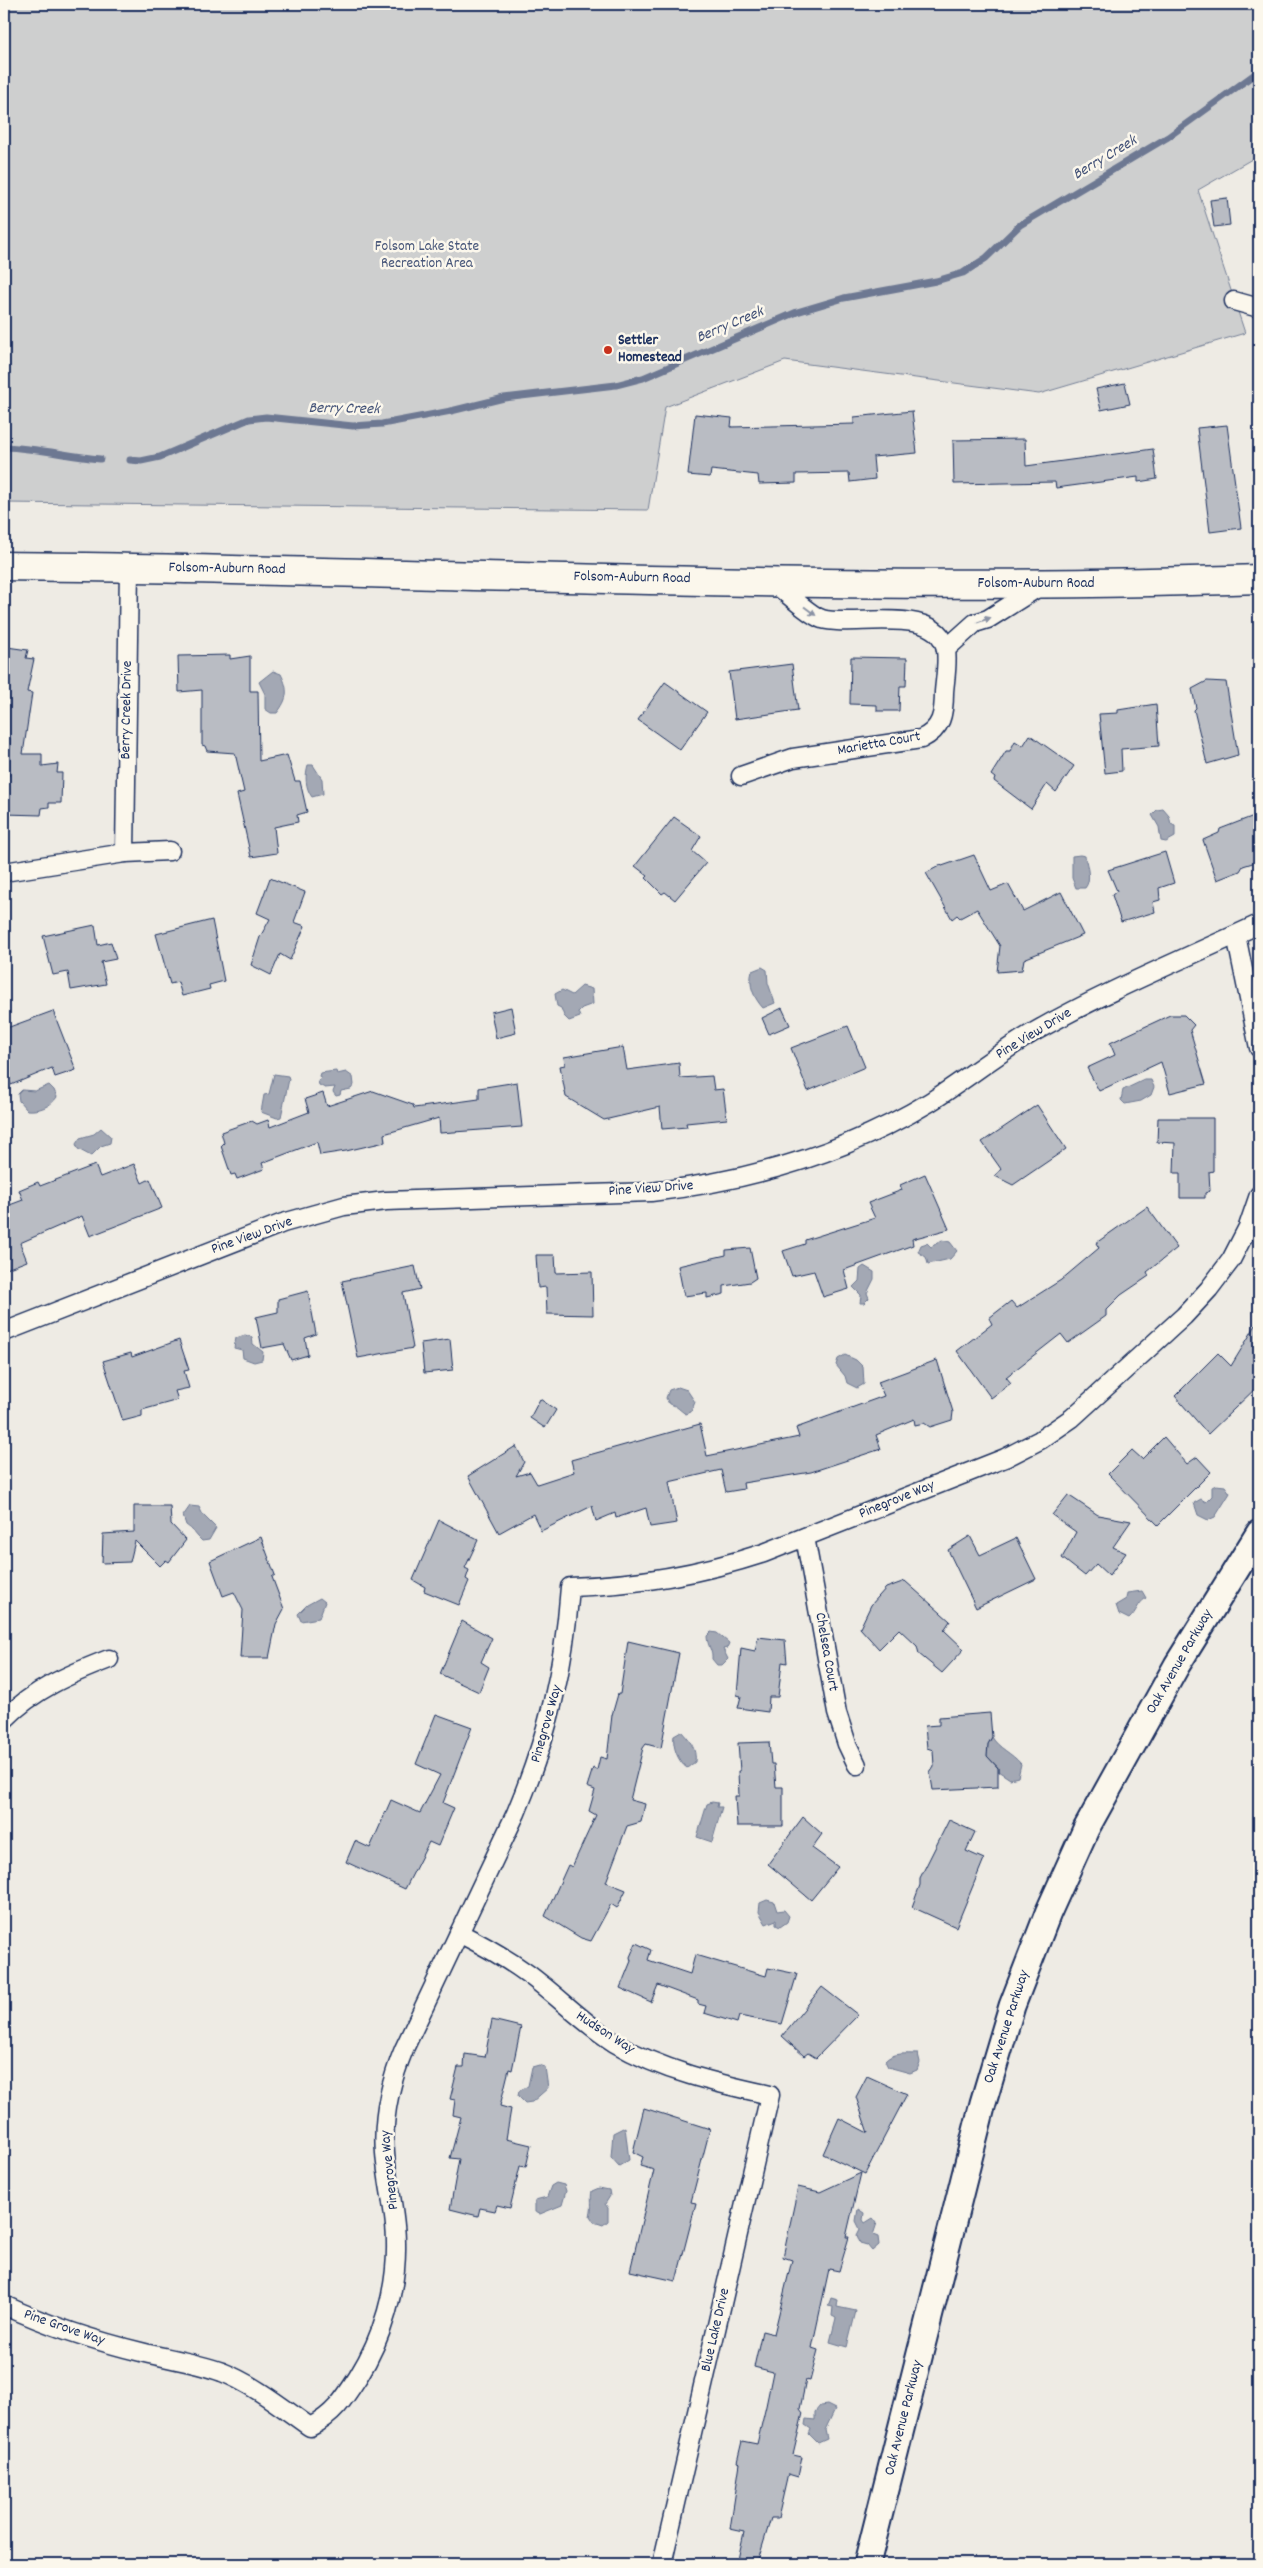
<svg xmlns="http://www.w3.org/2000/svg" width="1263" height="2568" viewBox="0 0 1263 2568" font-family="Dekko,sans-serif">
  <style>
    .green { fill: #cecfcf; stroke: #747f96 }
    .water { fill: #a3a8b4; stroke: #6d7892 }
    .lines { fill: none; stroke-linecap: round; stroke-linejoin: round }
    .stream { stroke: #6d7892; stroke-width: 7 }
    .building { fill: #b9bcc3; stroke: #1b2f5e }
    .street-casing { stroke: #1b2f5e; stroke-width: 21 }
    .secondary-casing { stroke: #1b2f5e; stroke-width: 29 }
    .primary-casing { stroke: #1b2f5e; stroke-width: 31 }
    .street { stroke: #fbf7ec; stroke-width: 18 }
    .secondary { stroke: #fbf7ec; stroke-width: 25 }
    .primary { stroke: #fbf7ec; stroke-width: 28 }
    .oneway { fill: #8b93a5 }
    .poi-dot { fill: #c8321e; stroke: #fbf7ec; stroke-width: 2 }
    .labels { text-anchor: middle; dominant-baseline: central; stroke-width: 5; stroke-linejoin: round; paint-order: stroke }
    .park-label { font-size: 15px; fill: #48577a; stroke: #fbf7ec }
    .poi-label { font-size: 15px; font-weight: bold; fill: #1b2f5e; stroke: #fbf7ec; text-anchor: start }
    .street-label { font-size: 15px; fill: #1b2f5e; stroke: #fbf7ec }
    .water-label { font-size: 16px; font-style: italic; fill: #445378; stroke: #fbf7ec }
  </style>
  <rect width="100%" height="100%" fill="#eeebe4"/>
  <filter id="ink" filterUnits="userSpaceOnUse"><feTurbulence type="fractalNoise" baseFrequency=".02" numOctaves="2"/><feDisplacementMap in="SourceGraphic" scale="10" xChannelSelector="R" yChannelSelector="G"/><feConvolveMatrix kernelMatrix="1 2 1 2 8 2 1 2 1" color-interpolation-filters="sRGB"/></filter>
  <g filter="url(#ink)">
    <!-- green -->
    <path class="green" d="M4 4H1259V155L1198 190 1245 333 1039 394 785 361 665 407 648 510 4 503Z"/>
    <!-- water -->
    <g class="water">
      <path d="M273 671 281 674C289 690 288 699 277 713H271L265 709V694L259 682Z"/>
      <path d="M308 765H313L322 779 323 794 312 797C305 788 305 775 308 765Z"/>
      <path d="M1163 809 1169 816 1171 824 1175 826V837L1166 842 1161 841 1159 827 1152 815 1157 810Z"/>
      <path d="M1080 855 1085 856C1087 866 1092 880 1085 888H1076L1072 878V856Z"/>
      <path d="M762 967 767 970 768 983 775 1003 763 1008C754 998 748 985 752 971Z"/>
      <path d="M582 986 592 989 593 1004 582 1008 578 1012 580 1017 569 1021 564 1016 561 1008 557 1006 555 994 562 990 572 995Z"/>
      <path d="M336 1071 337 1074 346 1072 353 1077 354 1085 351 1089 341 1091 340 1095 336 1096 333 1092 335 1087 325 1088 319 1085 318 1081 321 1079 319 1076 320 1073Z"/>
      <path d="M274 1074 288 1076 289 1079 281 1117 277 1118 261 1112 264 1095 269 1094Z"/>
      <path d="M1144 1080H1151L1154 1087 1151 1095 1141 1101 1125 1104 1121 1100 1123 1090Z"/>
      <path d="M49 1085 54 1090 57 1097C50 1107 39 1111 27 1110L19 1101 18 1094 22 1090 35 1091Z"/>
      <path d="M101 1128 111 1137 110 1143 101 1146 91 1156 78 1149 76 1144 80 1138 94 1134Z"/>
      <path d="M942 1240 950 1242 957 1251 950 1259 928 1264 926 1257 918 1252 921 1245 927 1243 931 1247Z"/>
      <path d="M864 1266 874 1272V1279L867 1293 869 1298 864 1303H860L861 1295 853 1287 859 1281 860 1269Z"/>
      <path d="M245 1335 252 1337 253 1344 263 1352 262 1360 254 1362 243 1358 242 1350 234 1348 236 1338Z"/>
      <path d="M845 1355 856 1360 863 1367 864 1384 857 1388 847 1383 845 1376 836 1365 838 1359Z"/>
      <path d="M678 1387 687 1390 695 1402 691 1412 686 1414C680 1411 677 1405 669 1404L666 1398 669 1390Z"/>
      <path d="M1216 1485 1225 1486 1230 1493 1215 1517 1208 1520 1198 1515 1194 1503 1201 1499 1206 1502 1212 1496V1487Z"/>
      <path d="M190 1506 199 1507 203 1515 216 1528 209 1540 202 1541C196 1536 193 1529 186 1525L183 1516Z"/>
      <path d="M1142 1591 1146 1598C1137 1604 1137 1612 1129 1619L1119 1614 1116 1605 1126 1599 1127 1593Z"/>
      <path d="M320 1598 325 1602 319 1618 301 1621 298 1614 307 1605Z"/>
      <path d="M711 1632 717 1633 729 1643 727 1648 723 1649 728 1659 722 1665H717L712 1659C713 1651 707 1645 707 1636Z"/>
      <path d="M681 1731C689 1740 697 1748 695 1762L687 1768C678 1762 672 1746 674 1735Z"/>
      <path d="M992 1737C998 1748 1012 1753 1021 1764L1018 1777 1010 1779 998 1771V1767L987 1756 988 1744Z"/>
      <path d="M712 1802 718 1803 717 1807H722L712 1842 697 1837 707 1804Z"/>
      <path d="M767 1900 774 1902 777 1911 784 1910 789 1916 787 1922 780 1927 776 1925V1920L766 1924 759 1912 760 1903Z"/>
      <path d="M918 2054 920 2062 917 2070 910 2073 888 2067 885 2061C893 2052 906 2054 918 2054Z"/>
      <path d="M539 2065 545 2067 548 2088 532 2102 525 2103 518 2096 519 2091 528 2086 532 2067Z"/>
      <path d="M625 2127 629 2160 619 2166 611 2157 613 2133Z"/>
      <path d="M556 2183 564 2185 566 2191 562 2205 540 2214 535 2212V2200L547 2197 551 2186Z"/>
      <path d="M599 2188 609 2190 610 2196 605 2204 608 2208V2221L603 2225 594 2222 590 2216C593 2207 590 2197 592 2191Z"/>
      <path d="M858 2209 864 2213 863 2220 865 2223 873 2218 877 2223 873 2235 878 2237 879 2245 872 2251 867 2245 860 2243 857 2235 860 2229 856 2221Z"/>
      <path d="M831 2298 838 2300 837 2307 856 2311 847 2347 830 2342 836 2318 832 2316 833 2307 828 2306Z"/>
      <path d="M827 2405 835 2409 825 2430 827 2439 818 2443 809 2434 811 2429 805 2425 806 2419 815 2420V2412L820 2406Z"/>
    </g>
    <g class="lines">
      <!-- stream -->
      <g class="stream">
        <path d="M4 447C38 448 67 456 100 459"/>
        <path d="M130 460 141 461 160 457 249 419 266 417 353 426 382 424 451 411 504 398 616 385 643 378 797 312 844 298 936 281 963 273 986 258 1020 225 1168 137 1259 71"/>
      </g>
    </g>
    <!-- building -->
    <g class="building">
      <path d="M1227 198 1230 225 1214 227 1210 200Z"/>
      <path d="M1125 383 1130 404 1101 410 1096 389Z"/>
      <path d="M912 411 917 453 873 457 875 479 850 482 849 473 796 474V483L759 484 758 475 711 470 710 477 688 475 695 414 732 418 731 427 854 424V417Z"/>
      <path d="M1227 425 1241 528 1210 532 1197 428Z"/>
      <path d="M1025 439 1026 466 1153 449 1157 479 1138 482V477L1056 488 1055 482 954 484 953 440Z"/>
      <path d="M7 647 28 650 26 658 34 659 27 692 32 693 23 754H42V766L58 764 57 773H62L61 803H49V807L42 808 41 815 4 814V776H9L10 738 4 737V663Z"/>
      <path d="M230 655V659L250 656V691H258L259 761 287 755 295 781H300L307 812 297 815 298 822 274 827 277 853 251 857 237 794 244 792 235 753 207 751 205 746 202 745V690L179 692 178 656Z"/>
      <path d="M851 657 907 658 906 686H900L899 711H877V705L850 704Z"/>
      <path d="M792 664 798 710 735 719 729 672Z"/>
      <path d="M1207 681 1226 682 1238 755 1207 764 1194 710 1196 708 1192 689Z"/>
      <path d="M665 682 707 712 680 750 638 720Z"/>
      <path d="M1156 704 1159 746 1121 749 1122 771 1105 773 1099 714 1118 713V710Z"/>
      <path d="M1030 735 1074 766 1056 792 1047 784 1031 809 994 781 995 778 991 775 1006 751H1010L1015 741 1023 746Z"/>
      <path d="M1259 814V861L1243 866 1240 871 1217 880 1203 840 1219 833 1220 829Z"/>
      <path d="M674 817 701 836 692 851 706 863 675 900 665 892 662 894 646 878 648 876 635 866Z"/>
      <path d="M1165 852 1174 883 1159 888 1160 900 1153 902 1155 912 1121 922 1112 895 1117 891 1108 870Z"/>
      <path d="M974 855 991 891 1008 884 1023 911 1061 892 1083 935 1024 959 1022 970 997 972 1000 946 977 909 960 918 957 915 952 919 926 873 941 865 942 866Z"/>
      <path d="M270 878 305 892 294 922 305 926 290 960 280 954 271 975 251 965 260 937 270 919 257 913Z"/>
      <path d="M212 920 224 981 209 985 210 989 182 996 178 982 170 984 156 934Z"/>
      <path d="M95 925 98 945 111 942 116 959 101 962 106 984 71 990 68 972 53 975 43 936Z"/>
      <path d="M511 1007 516 1033 496 1038 491 1012Z"/>
      <path d="M782 1008 790 1025 769 1034 762 1018Z"/>
      <path d="M53 1011 76 1070 55 1077 52 1068 11 1085 4 1069V1029Z"/>
      <path d="M1170 1015H1184L1194 1025 1190 1030 1206 1084 1170 1093 1161 1062 1099 1091 1087 1068 1115 1055 1110 1043Z"/>
      <path d="M848 1026 865 1067 808 1091 791 1048Z"/>
      <path d="M623 1047 627 1070 679 1063 680 1078 712 1076 714 1090 723 1089 727 1119 686 1123 687 1127 662 1129 660 1107 604 1120 566 1097 560 1066 565 1065 564 1057Z"/>
      <path d="M517 1082 522 1127 440 1133 439 1118 384 1134 385 1142 346 1151 320 1155 317 1142 262 1163 264 1169 237 1179 235 1174 231 1175 221 1146 224 1143 221 1132 252 1121 257 1124 268 1120 270 1127 309 1112 305 1099 323 1093 327 1106 373 1091 413 1105 414 1108 479 1099V1088Z"/>
      <path d="M1037 1105 1066 1149 1013 1185 995 1176 1001 1169 982 1142Z"/>
      <path d="M1158 1118H1213V1171L1209 1172 1210 1191 1205 1193V1198H1180V1173H1174L1175 1143 1157 1142Z"/>
      <path d="M134 1164 142 1183 150 1179 162 1208 90 1236 82 1216 20 1243 27 1261 4 1270V1204L7 1206 23 1200 19 1190 38 1182 40 1186 95 1165 100 1177Z"/>
      <path d="M925 1174 949 1229 912 1239 913 1245 844 1270 849 1289 823 1297 814 1271 792 1276 783 1251 805 1244V1240L875 1218 868 1203 902 1190 900 1185Z"/>
      <path d="M1147 1207 1177 1248 1147 1272 1149 1276 1121 1295 1106 1310V1316L1068 1343 1061 1334 1006 1377 1011 1383 991 1398 957 1351 992 1324 989 1318 1011 1301 1017 1308 1061 1280 1099 1248 1096 1243Z"/>
      <path d="M750 1248 756 1278 750 1282 724 1286V1294L707 1298V1293L684 1296 678 1266 726 1255V1250Z"/>
      <path d="M536 1255H555L556 1273 592 1272 593 1315 547 1314 546 1287 538 1288Z"/>
      <path d="M415 1266 420 1289 403 1293 413 1348 358 1358 342 1281Z"/>
      <path d="M308 1291 316 1334 305 1338 308 1355 291 1360 284 1344 262 1348 256 1317 278 1312V1299Z"/>
      <path d="M1259 1320V1385L1208 1434 1175 1396 1218 1353 1231 1366Z"/>
      <path d="M450 1339 453 1370 424 1373 421 1343Z"/>
      <path d="M179 1340 189 1370 184 1371 189 1388 175 1391 178 1400 142 1410V1416L123 1421 103 1361 131 1353 132 1357Z"/>
      <path d="M937 1360 953 1412 952 1420 930 1427 924 1423 915 1425 914 1419 876 1435 881 1449 811 1472 743 1483 744 1489 726 1492 721 1470 669 1482 677 1523 650 1527 646 1508 616 1518 615 1513 596 1521 592 1506 541 1531 533 1514 499 1533 468 1476 516 1446 524 1462 516 1476 530 1472 537 1484 574 1472 571 1460 700 1424 707 1456 799 1437 796 1428 884 1396 878 1382Z"/>
      <path d="M540 1399 556 1410 545 1428 530 1418Z"/>
      <path d="M1164 1437 1187 1464 1197 1457 1211 1472 1158 1525 1108 1474 1132 1450 1142 1459Z"/>
      <path d="M1068 1495 1098 1515 1131 1521 1113 1547 1126 1553 1109 1576 1096 1564 1085 1576 1062 1558 1076 1532 1052 1515Z"/>
      <path d="M134 1506H170L171 1524 186 1540 169 1562 166 1560 160 1566 135 1541 130 1562 102 1563 103 1534 134 1532Z"/>
      <path d="M439 1520 478 1540 465 1568 469 1570 466 1579 469 1581 459 1605 424 1591 425 1587 413 1580Z"/>
      <path d="M970 1536 980 1555 1016 1538 1036 1579 976 1608 948 1550Z"/>
      <path d="M261 1537 275 1575 272 1577 284 1609 276 1624 269 1658H240L243 1610 234 1592 223 1596 210 1561Z"/>
      <path d="M905 1581 950 1621 944 1630 964 1649 942 1673 919 1654 917 1646 899 1629 879 1649 860 1628 871 1605 886 1588Z"/>
      <path d="M462 1621 492 1638 481 1662 489 1667 479 1692 440 1674Z"/>
      <path d="M758 1637 785 1640 787 1663 782 1662 778 1697H769L768 1712 738 1708 741 1696 737 1695 741 1648 755 1651Z"/>
      <path d="M628 1641 679 1653 661 1748 646 1744 643 1748 630 1800 645 1804 641 1822 627 1826 606 1882 626 1890 617 1908 611 1904 591 1941 581 1938 545 1916 568 1865 572 1867 596 1815 589 1811 595 1790 587 1787 593 1768 597 1770 600 1757 607 1759 612 1715 618 1694H620Z"/>
      <path d="M990 1713 992 1737 988 1744 987 1756 998 1768V1787L933 1790 930 1772 934 1766 933 1750 927 1748 925 1726 939 1725V1717Z"/>
      <path d="M436 1714 472 1727 443 1803 454 1808 438 1846 429 1842 405 1889 346 1862 355 1841 370 1848 391 1800 420 1813 440 1775 416 1764Z"/>
      <path d="M769 1742 771 1764H774L776 1787H783V1826H737L735 1796H739L738 1771H740L738 1743Z"/>
      <path d="M803 1817 822 1834 812 1848 838 1867 811 1900 768 1864Z"/>
      <path d="M949 1820 975 1832 966 1851 984 1859 956 1927 912 1907 920 1885V1878Z"/>
      <path d="M636 1943 651 1950 648 1960 690 1974 695 1955 766 1976 768 1968 797 1974 782 2024 739 2016 737 2023 704 2013 706 2006 698 2004V2000L658 1985 651 2002 620 1988 631 1961 630 1957Z"/>
      <path d="M822 1987 858 2015 816 2058 808 2053 804 2056 782 2036Z"/>
      <path d="M492 2020 521 2027 512 2070 509 2069 500 2106 511 2109 506 2139 531 2145 526 2167 520 2166 510 2208 497 2205 495 2211 480 2208 478 2216 450 2209 459 2159 450 2158 461 2117 453 2115 455 2100 450 2099 458 2067H464L465 2054 485 2057Z"/>
      <path d="M867 2076 907 2094 865 2174 823 2154 839 2118 868 2133 856 2097Z"/>
      <path d="M644 2108 710 2129 691 2202 696 2203 676 2281 630 2271 654 2170 640 2166 643 2157 633 2152Z"/>
      <path d="M861 2173 846 2237H849L839 2271 829 2269 812 2348 818 2350 810 2381 806 2380 800 2409 803 2413 793 2455 802 2457 798 2477 788 2474 778 2518H771L757 2564H737L744 2532 730 2529 740 2463 737 2462 742 2441 757 2444 766 2406 773 2372 754 2367 762 2331 774 2334 792 2260 783 2257 798 2187 820 2192Z"/>
    </g>
    <g class="lines">
      <defs>
        <g id="street">
          <path d="M1234 301 1259 308"/>
          <path d="M946 649 975 623 988 619 1042 585"/>
          <path d="M741 776 793 758 921 739C942 729 944 714 944 692 945 679 948 663 946 650 939 603 852 628 822 619 811 616 783 590 773 582"/>
          <path d="M125 853 129 567"/>
          <path d="M4 872 125 853 170 851"/>
          <path d="M1236 935 1259 1048"/>
          <path d="M4 1332 283 1223 344 1206 386 1201 651 1192C750 1181 844 1154 930 1102 965 1080 998 1053 1034 1032 1106 991 1184 959 1259 924"/>
          <path d="M805 1537 837 1713 847 1744 857 1765"/>
          <path d="M4 1720C34 1689 70 1674 109 1659"/>
          <path d="M459 1933C483 1945 506 1958 528 1974 558 1996 583 2023 615 2043 662 2071 716 2083 770 2095L662 2564"/>
          <path d="M4 2305C49 2326 95 2341 145 2353 171 2359 197 2363 222 2372 253 2384 283 2408 310 2427 334 2415 344 2399 358 2377 383 2337 397 2289 396 2243 396 2212 387 2183 385 2153 382 2116 390 2083 404 2049L516 1813C548 1736 564 1670 570 1587 637 1585 700 1574 764 1553L1005 1458 1040 1440 1072 1418 1184 1316 1209 1289 1231 1260 1248 1227 1259 1195"/>
        </g>
        <path id="secondary" d="M867 2564 983 2103 1012 2006 1048 1913 1086 1829 1177 1665 1259 1533"/>
        <path id="primary" d="M4 566C422 570 841 594 1259 579"/>
      </defs>
      <!-- street casing -->
      <use href="#street" class="street-casing"/>
      <!-- secondary casing -->
      <use href="#secondary" class="secondary-casing"/>
      <!-- primary casing -->
      <use href="#primary" class="primary-casing"/>
      <!-- street -->
      <use href="#street" class="street"/>
      <!-- secondary -->
      <use href="#secondary" class="secondary"/>
      <!-- primary -->
      <use href="#primary" class="primary"/>
    </g>
    <!-- one-way arrows -->
    <defs><path id="oneway-solid" d="M-6-.8H1V-3.2L6.5 0L1 3.2V.8H-6Z" transform="scale(1.25)"/></defs>
    <g class="oneway">
      <use href="#oneway-solid" transform="translate(810 611) rotate(37)"/>
      <use href="#oneway-solid" transform="translate(984 620) rotate(-20)"/>
    </g>
  </g>
  <!-- markers -->
  <circle class="poi-dot" cx="608" cy="350" r="5"/>
  <g class="labels">
    <!-- park labels -->
    <g class="park-label">
      <text x="427" y="247">Folsom Lake State<tspan x="427" dy="17">Recreation Area</tspan></text>
    </g>
    <!-- poi labels -->
    <g class="poi-label">
      <text x="618" y="341">Settler<tspan x="618" dy="17">Homestead</tspan></text>
    </g>
    <!-- street labels -->
    <g class="street-label">
      <text transform="translate(227 569) rotate(1)">Folsom-Auburn Road</text>
      <text transform="translate(632 578) rotate(1)">Folsom-Auburn Road</text>
      <text x="1036" y="584">Folsom-Auburn Road</text>
      <text transform="translate(127 710) rotate(-89)">Berry Creek Drive</text>
      <text transform="translate(879 744) rotate(-10)">Marietta Court</text>
      <text transform="translate(1034 1034) rotate(-31)">Pine View Drive</text>
      <text transform="translate(651 1189) rotate(-4)">Pine View Drive</text>
      <text transform="translate(252 1236) rotate(-20)">Pine View Drive</text>
      <text transform="translate(897 1500) rotate(-22)">Pinegrove Way</text>
      <text transform="translate(826 1652) rotate(80)">Chelsea Court</text>
      <text transform="translate(1180 1662) rotate(-60)">Oak Avenue Parkway</text>
      <text transform="translate(547 1724) rotate(-74)">Pinegrove Way</text>
      <text transform="translate(1007 2027) rotate(-72)">Oak Avenue Parkway</text>
      <text transform="translate(605 2033) rotate(33)">Hudson Way</text>
      <text transform="translate(390 2170) rotate(-96)">Pinegrove Way</text>
      <text transform="translate(64 2328) rotate(19)">Pine Grove Way</text>
      <text transform="translate(716 2330) rotate(-77)">Blue Lake Drive</text>
      <text transform="translate(904 2418) rotate(-76)">Oak Avenue Parkway</text>
    </g>
    <!-- water labels -->
    <g class="water-label">
      <text transform="translate(1105 158) rotate(-31)">Berry Creek</text>
      <text transform="translate(730 325) rotate(-23)">Berry Creek</text>
      <text transform="translate(344 409) rotate(1)">Berry Creek</text>
    </g>
  </g>
  <!-- margin -->
  <rect width="1263" height="2568" fill="none" stroke="#fbf7ec" stroke-width="20"/>
  <rect x="10" y="10" width="1243" height="2548" fill="none" stroke="#1b2f5e" stroke-width="2" filter="url(#ink)"/>
</svg>
